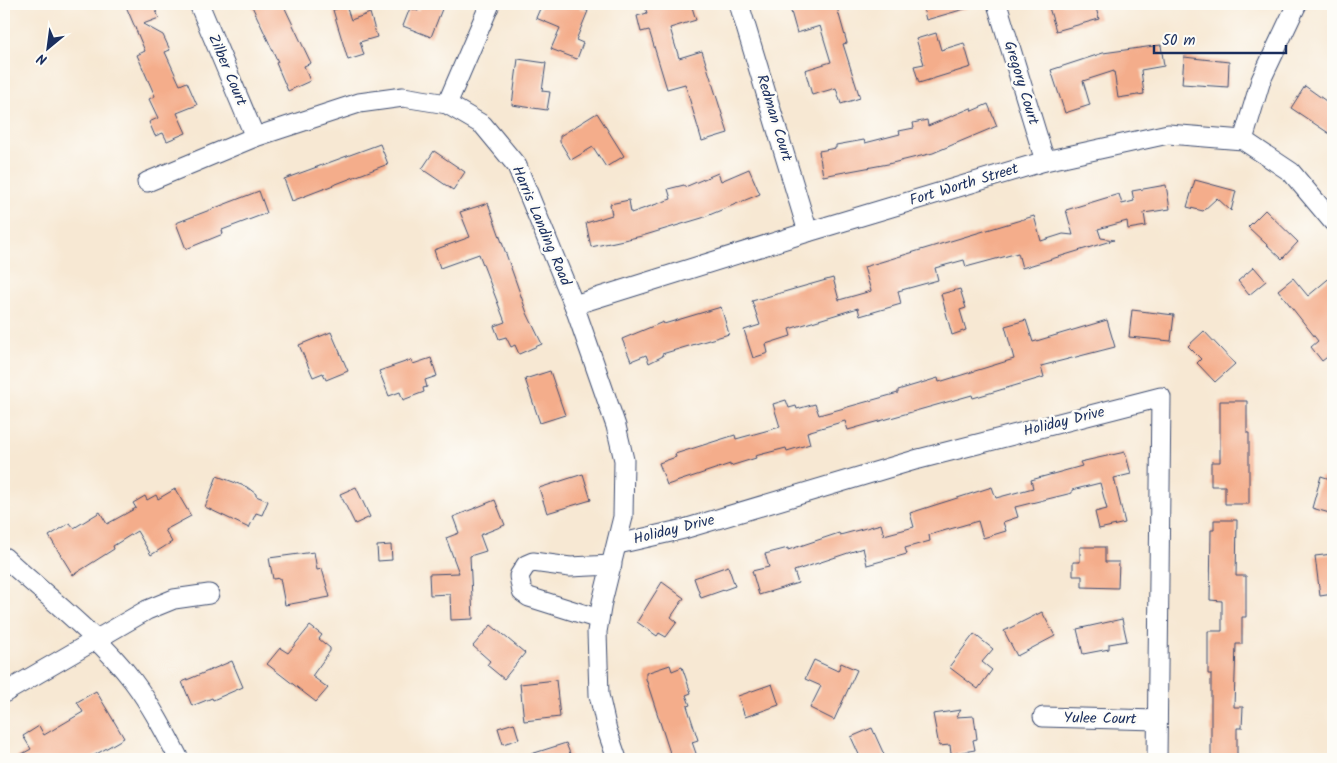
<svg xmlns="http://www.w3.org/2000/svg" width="1337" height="763" viewBox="0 0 1337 763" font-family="Kalam,sans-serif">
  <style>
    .building { fill: #f4ad8b }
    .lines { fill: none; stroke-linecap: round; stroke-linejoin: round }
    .street-casing { stroke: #3c4b70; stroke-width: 21 }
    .street { stroke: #fff; stroke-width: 19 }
    .labels { text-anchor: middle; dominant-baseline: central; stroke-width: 5; stroke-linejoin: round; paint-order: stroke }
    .street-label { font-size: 15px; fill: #1b2f5e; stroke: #fdfcf7 }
  </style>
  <rect width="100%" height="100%" fill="#fdfcf7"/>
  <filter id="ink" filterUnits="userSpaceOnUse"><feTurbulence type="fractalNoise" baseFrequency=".02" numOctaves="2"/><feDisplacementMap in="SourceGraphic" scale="10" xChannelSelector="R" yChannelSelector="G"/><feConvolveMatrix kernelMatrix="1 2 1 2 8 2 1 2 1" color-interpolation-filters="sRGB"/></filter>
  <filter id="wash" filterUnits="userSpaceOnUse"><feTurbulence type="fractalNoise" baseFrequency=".0096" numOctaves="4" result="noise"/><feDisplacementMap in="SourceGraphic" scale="20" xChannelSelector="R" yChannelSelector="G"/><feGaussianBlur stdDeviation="1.12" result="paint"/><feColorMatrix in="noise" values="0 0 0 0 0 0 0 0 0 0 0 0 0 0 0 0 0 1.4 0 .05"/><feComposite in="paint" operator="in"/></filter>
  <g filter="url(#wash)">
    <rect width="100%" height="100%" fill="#f7e8d3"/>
    <g id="blocks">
      <!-- building -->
      <g class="building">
        <path d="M125 4H153L159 18 143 24 163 35 170 50 165 52 180 85 187 82 197 105 177 113 186 133 167 141 163 133 155 136 149 122 158 118 149 99 155 96 137 55 145 51Z"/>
        <path d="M251 4H283L311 63 304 66 310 81 288 91 276 63 278 62Z"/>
        <path d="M421 4H444L431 37 403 26 410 8 418 11Z"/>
        <path d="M542 4H570L588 11 576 40 583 43 577 59 551 49 560 28 536 18Z"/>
        <path d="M644 4H691L696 20 670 28 679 58 702 51 728 133 702 141 685 84 667 89 649 30 641 32 637 16 647 13Z"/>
        <path d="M805 4H836L847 43 843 44 860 98 841 104 836 88 812 95 805 70 831 62 820 26 797 33 790 8Z"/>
        <path d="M922 4H968V8L926 20Z"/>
        <path d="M1048 4H1095L1099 19 1056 31Z"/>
        <path d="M346 6 351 20 370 13 377 37 360 42 364 55 348 60 333 10Z"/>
        <path d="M936 33 941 50 964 43 971 67 919 83 914 66 924 64 916 39Z"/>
        <path d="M1161 45 1164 66 1141 70 1144 94 1118 98 1114 71 1083 81 1090 105 1065 113 1051 70 1103 53Z"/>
        <path d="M1184 57 1229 62 1228 87 1182 84Z"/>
        <path d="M518 59 546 63 542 91 550 92 547 110 512 105Z"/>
        <path d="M1305 86 1333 106V136L1291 108Z"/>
        <path d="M988 104 997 126 933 153 888 164 823 176 819 151 836 148V145L864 140 865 143 900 134 899 131 914 128 913 123 927 120 928 126 971 108 972 111Z"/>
        <path d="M597 113 624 156 606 167 593 147 571 160 560 142V136Z"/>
        <path d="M380 144 388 164 292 201 284 179Z"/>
        <path d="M434 151 465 172 453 190 422 169Z"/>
        <path d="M749 169 760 194 702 218 642 236 591 247 586 223 612 215 610 204 629 200 631 213 671 199 668 189 684 185 685 187 718 173 721 181Z"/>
        <path d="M1195 180 1236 191 1231 211 1217 198 1203 211 1187 207Z"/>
        <path d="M1166 185 1170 209 1144 213 1146 226 1128 229 1127 221 1098 229 1101 238 1114 240 1022 268 1018 253 966 267 964 260 935 268 938 280 898 291 901 304 860 316 858 308 789 329 791 336 766 344 768 353 753 358 744 330 760 325 752 301 833 278 839 300 871 291 864 267 1034 216 1041 241 1063 234 1073 235 1066 210 1119 194 1122 204 1134 201 1132 191Z"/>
        <path d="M259 191 267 213 222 230 223 234 186 249 176 223Z"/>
        <path d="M488 203 527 313 542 344 519 354 515 345 511 347 506 337 499 339 494 326 505 322 479 254 440 268 434 250 470 237 460 212Z"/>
        <path d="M1265 210 1298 242 1282 259 1248 227Z"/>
        <path d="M1254 267 1266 281 1249 295 1238 281Z"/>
        <path d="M1333 275V359L1330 355 1322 361 1311 347 1318 341 1278 290 1293 278 1308 296Z"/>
        <path d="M960 289 966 308 960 310 966 330 952 335 941 294Z"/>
        <path d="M721 307 729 334 662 354 663 356 649 363 646 355 631 361 622 339 663 322 664 324Z"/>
        <path d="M1132 310 1174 315 1171 341 1129 337Z"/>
        <path d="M1026 320 1033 342 1107 320 1115 347 1041 366 1044 377 973 398 972 395 848 430 845 421 807 432 810 444 787 451 786 448 755 456 756 458 730 466V464L667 485 659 463 676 457 675 454 735 435 736 439 780 427 773 404 786 400 789 408 796 406 797 409 815 404 819 415 898 393V390L938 378 939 382 1014 359 1005 326Z"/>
        <path d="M1204 331 1235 364 1215 382 1197 363 1201 359 1188 346Z"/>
        <path d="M331 332 348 371 326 380 323 373 313 377 299 345Z"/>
        <path d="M431 358 437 376 425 380 427 387 423 388 424 392 403 400 400 392 389 396 379 371 411 360 413 364Z"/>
        <path d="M550 371 565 415 540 423 525 379Z"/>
        <path d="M1220 401H1247V433H1249V504H1225V486H1211V462H1220Z"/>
        <path d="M1125 452 1131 474 1114 478 1125 523 1099 529 1095 512 1107 509 1100 483 1072 490V493L1015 507 1018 517 1003 522 1006 531 983 538 978 521 929 535 930 541 905 548 907 554 867 565 863 548 794 571 798 583 759 595 752 571 769 567 765 554 788 548V550L839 533 840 535 881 524 884 535 914 527 910 513 992 487 996 498 1033 488 1031 480 1082 466 1080 462Z"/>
        <path d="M583 474 591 500 547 513 539 488Z"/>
        <path d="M217 476 247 487 256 494V496L268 501 262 515 256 513 249 528 205 507Z"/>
        <path d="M1321 476 1333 480V514L1312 508Z"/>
        <path d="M356 487 370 517 355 524 340 494Z"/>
        <path d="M175 489 191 516 165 530 172 542 151 555 137 531 113 546 114 549 73 575 49 536 70 523 74 528 100 512 107 524 136 508 133 503 145 496 147 500 156 495 158 499Z"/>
        <path d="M495 500 505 525 480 535 486 551 470 556 473 619 451 620 450 594 430 595 429 574 459 573 446 538 459 533 453 517Z"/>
        <path d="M1214 520H1237L1236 576H1246V617H1242V644H1236L1234 707H1243L1242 728H1237V759H1211V674H1208V631H1222V601L1210 600 1211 530H1214Z"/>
        <path d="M391 545 392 560 378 561 377 546Z"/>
        <path d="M1080 547H1105V562H1119L1118 588 1082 587V576H1073V562H1080Z"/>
        <path d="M314 552 317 570 322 569 330 597 285 605 280 578 273 579 269 558Z"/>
        <path d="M1333 554V594L1320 596 1315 556Z"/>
        <path d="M728 566 735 586 701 598 694 578Z"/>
        <path d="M662 582 684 598 671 617 677 622 666 637 659 633 657 636 637 622Z"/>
        <path d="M1042 612 1055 636 1017 656 1004 631Z"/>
        <path d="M1122 619 1127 641 1109 644V649L1083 654 1077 629Z"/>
        <path d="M491 625 525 653 504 679 487 665 490 661 473 646Z"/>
        <path d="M310 626 322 635 319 639 330 648V651L312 676 328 688 316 702 267 664 280 648 288 653Z"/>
        <path d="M974 634 993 649 982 662 992 670 978 689 949 667Z"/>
        <path d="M814 660 838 671 841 663 857 670 834 720 810 708 821 686 805 679Z"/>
        <path d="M232 661 243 687 213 700 212 698 192 706 182 682Z"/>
        <path d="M670 665 672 671 682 667 691 693 686 695 690 705 687 706 698 740 692 742 698 759H672L646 679V673Z"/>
        <path d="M556 680 560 717 524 721 520 684Z"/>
        <path d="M772 684 779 705 745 717 738 696Z"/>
        <path d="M96 691 124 738 88 759H13L31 749 23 736 39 726 44 735 83 712 77 702Z"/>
        <path d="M961 710 956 717 974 716 977 739 973 740 975 750 951 754 950 745 939 746 933 714Z"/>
        <path d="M514 723 519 739 503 744 498 728Z"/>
        <path d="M872 728 886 759H861L851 737Z"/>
        <path d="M566 743 572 759H525V756Z"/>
      </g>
    </g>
  </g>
  <g filter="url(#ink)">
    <use href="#blocks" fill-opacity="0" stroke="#3c4b70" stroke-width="1"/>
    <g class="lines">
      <defs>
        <g id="street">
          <path d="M199 4 255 137"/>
          <path d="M739 4 808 232"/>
          <path d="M997 4 1045 161"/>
          <path d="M447 104 490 4"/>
          <path d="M1243 140 1261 80 1297 4"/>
          <path d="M147 182 255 137 359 103 403 97 447 104 483 125 517 166 574 305 616 426 624 460 623 517 602 602 597 632 599 695 607 730 617 759"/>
          <path d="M574 305 808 232 1045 161 1168 134 1243 140 1291 172 1333 222"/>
          <path d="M618 544 684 529 915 460 1161 397 1157 759"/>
          <path d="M4 557C45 595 99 636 133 681 151 705 165 732 179 759"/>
          <path d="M599 619 529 597 522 592 519 576 526 565 533 562 570 567 612 565"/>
          <path d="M4 693 147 610 174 599 209 594"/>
          <path d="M1043 717 1157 720"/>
        </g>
      </defs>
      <!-- street casing -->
      <use href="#street" class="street-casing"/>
      <!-- street -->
      <use href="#street" class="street"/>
    </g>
  </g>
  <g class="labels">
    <!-- street labels -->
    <g class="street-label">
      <text transform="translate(227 70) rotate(67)">Zilber Court</text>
      <text transform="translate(1021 83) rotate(73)">Gregory Court</text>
      <text transform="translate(774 118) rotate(73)">Redman Court</text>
      <text transform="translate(964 185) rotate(-17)">Fort Worth Street</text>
      <text transform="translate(541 226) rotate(67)">Harris Landing Road</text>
      <text transform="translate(1064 422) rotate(-14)">Holiday Drive</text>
      <text transform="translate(674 530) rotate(-14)">Holiday Drive</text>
      <text transform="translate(1100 719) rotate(1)">Yulee Court</text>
    </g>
  </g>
  <!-- margin -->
  <rect width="1337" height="763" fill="none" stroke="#fdfcf7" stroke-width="20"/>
  <!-- north arrow -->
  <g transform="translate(48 48) rotate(209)" stroke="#fdfcf7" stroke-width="4" paint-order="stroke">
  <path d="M0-4L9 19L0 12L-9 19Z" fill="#1b2f5e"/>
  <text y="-8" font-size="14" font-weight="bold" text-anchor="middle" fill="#1b2f5e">N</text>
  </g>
  <!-- scale -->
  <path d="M1154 45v8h132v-8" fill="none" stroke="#1b2f5e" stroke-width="2.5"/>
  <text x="1162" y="45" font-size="15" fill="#1b2f5e" stroke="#fdfcf7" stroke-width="4" paint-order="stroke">50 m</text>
</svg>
